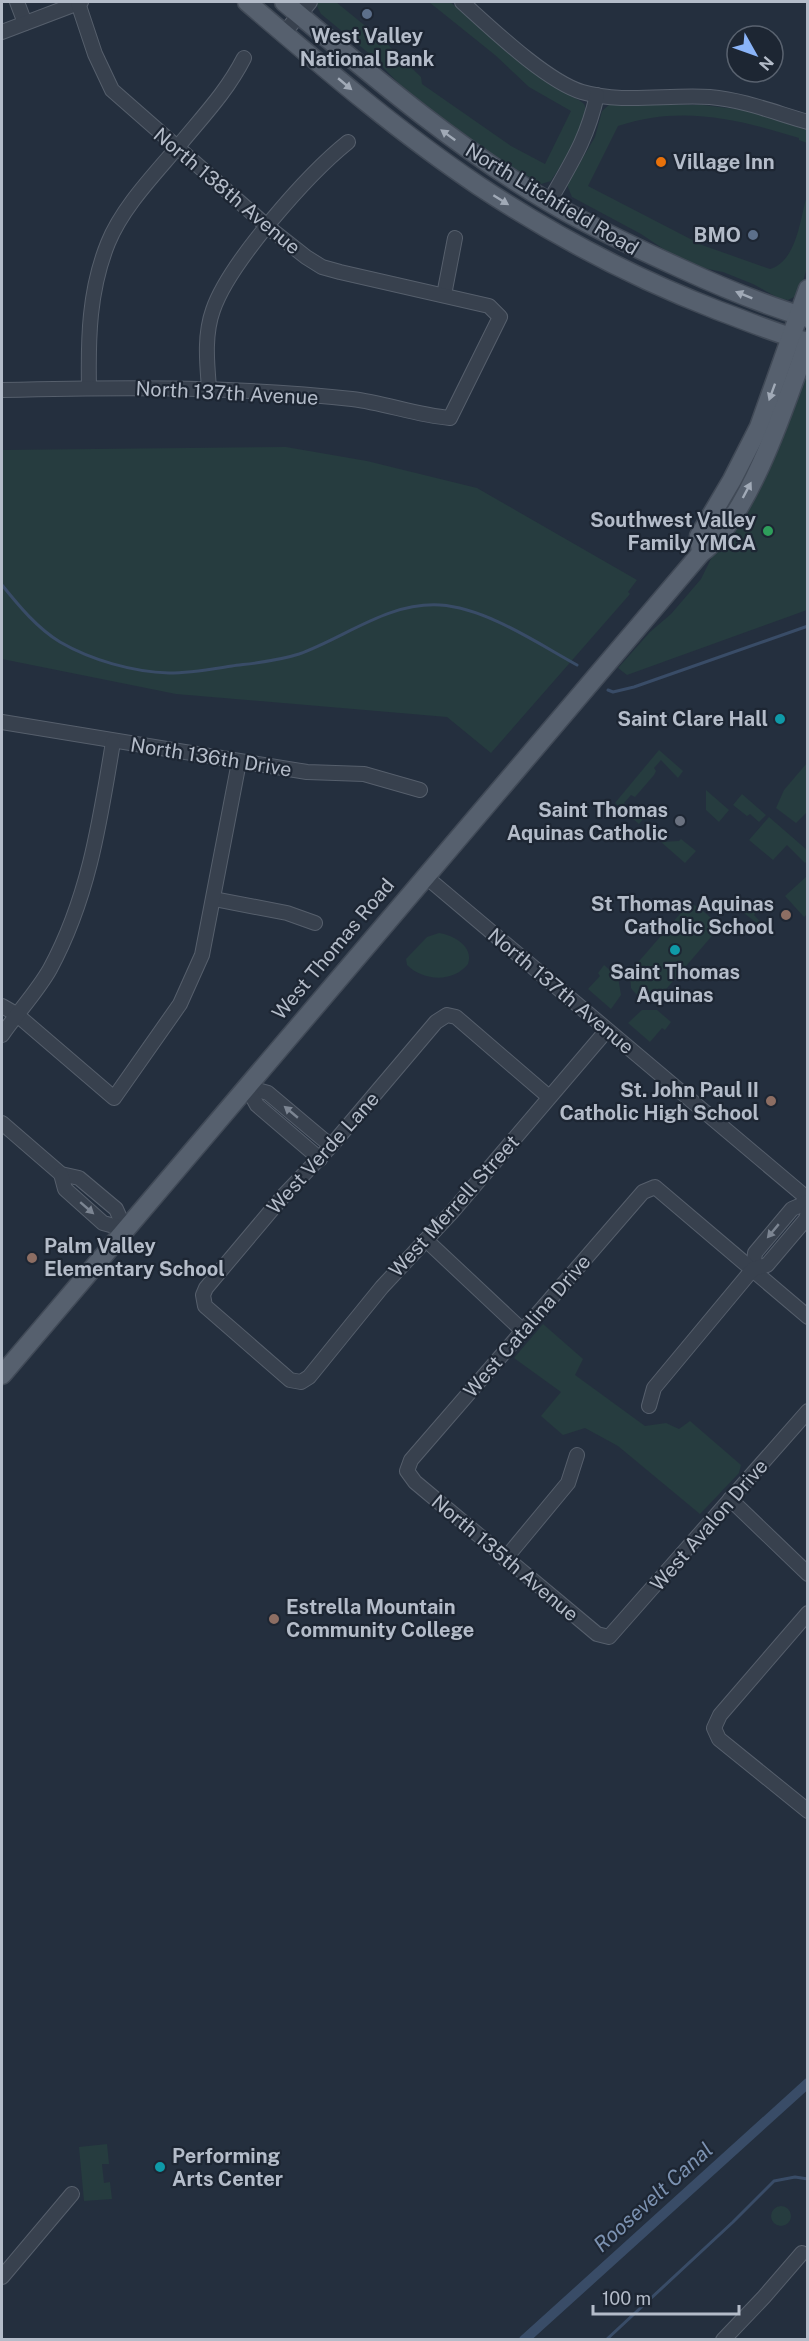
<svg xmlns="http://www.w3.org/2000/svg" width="809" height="2341" viewBox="0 0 809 2341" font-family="'Public Sans',sans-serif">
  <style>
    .green { fill: #263c3f }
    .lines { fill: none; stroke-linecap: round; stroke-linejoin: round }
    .stream { stroke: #394c67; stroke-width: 3 }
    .canal { stroke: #394c67; stroke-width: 10 }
    .minor-casing { stroke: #565f6c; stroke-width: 16 }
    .major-casing { stroke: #414a57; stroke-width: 21 }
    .minor { stroke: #38414e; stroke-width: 14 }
    .major { stroke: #56606e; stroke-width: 18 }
    .oneway { fill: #a1aab7 }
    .oneway2 { fill: #7c8592 }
    .service-dot { fill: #5c6f8a; stroke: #1d2633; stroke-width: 2 }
    .food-dot { fill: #e8710a; stroke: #1d2633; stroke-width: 2 }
    .leisure-dot { fill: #2e9e5b; stroke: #1d2633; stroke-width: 2 }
    .culture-dot { fill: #0f9aa8; stroke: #1d2633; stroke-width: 2 }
    .worship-dot { fill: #6b7280; stroke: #1d2633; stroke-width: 2 }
    .education-dot { fill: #8d6e63; stroke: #1d2633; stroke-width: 2 }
    .labels { text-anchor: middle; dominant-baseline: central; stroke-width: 4.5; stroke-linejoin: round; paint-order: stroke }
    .poi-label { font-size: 20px; font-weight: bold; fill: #b4bcc9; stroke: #1d2633; text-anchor: end }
    .street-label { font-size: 20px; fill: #b4bcc9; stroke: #1d2633 }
    .water-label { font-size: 21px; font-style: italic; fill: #7c92b1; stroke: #1d2633 }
  </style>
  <rect width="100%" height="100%" fill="#242f3e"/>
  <!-- green -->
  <g class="green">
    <path d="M318 2H336L385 42 421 77 422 84 511 146 545 164 571 111 529 87 495 55 429 2H450L543 80C549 85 582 100 584 104 593 118 559 168 551 181L541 184 482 149 410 95 371 55 321 14 317 6Z"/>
    <path d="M610 104 703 105 744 110 807 130V143L799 140V138C738 119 681 105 618 126L588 186 702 245 770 269C797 261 800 219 807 195V267L801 289 796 296 788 300 780 299 753 284 723 272 703 268 677 258 641 234 572 197 567 185 595 137 602 111Z"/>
    <path d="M807 365V610L627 675 618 668 650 632 671 614 701 579Z"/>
    <path d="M286 447 367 461 477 488 637 580 628 592 630 594 491 753 447 717 176 694 2 659V450Z"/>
    <path d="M659 750 683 771 678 778 661 760 654 768 656 771 654 775 635 797 631 795 624 803 633 811 638 806 647 814 639 824 615 803Z"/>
    <path d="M807 763V812L796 823 776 808 784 790Z"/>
    <path d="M706 790 729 810 719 822 706 810Z"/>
    <path d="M742 794 766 815 759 822 750 814 747 816 733 805Z"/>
    <path d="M769 817 807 850V861L805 863 787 845 773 860 749 840Z"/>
    <path d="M681 839 696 851 685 863 661 842 679 841Z"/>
    <path d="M807 876V914L804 917 785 896Z"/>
    <path d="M690 904 697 906 716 922 717 930 662 994C651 1003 639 1000 631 988L630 974 634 967 686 907Z"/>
    <path d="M746 904 750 909 752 908 756 913 754 915 776 938 740 910Z"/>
    <path d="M439 933C454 935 474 947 468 964 453 983 423 981 407 965L406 959 427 937Z"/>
    <path d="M604 965 618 977 621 995 611 1009 588 989 600 976 598 973Z"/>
    <path d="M642 1010H657L671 1022 665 1030 662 1028 650 1042 628 1023Z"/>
    <path d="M543 1324 583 1359 575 1375 645 1426 666 1423 679 1429 690 1421 741 1465 739 1473 700 1514 618 1446 585 1428 563 1435 541 1416 561 1392 514 1358Z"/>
    <path d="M107 2144 109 2164H102L104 2183 110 2182 112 2199 84 2201 79 2147Z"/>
    <circle cx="781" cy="2216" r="10"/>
  </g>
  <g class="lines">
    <!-- stream -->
    <g class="stream">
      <path d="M2 585C19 606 37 628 60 642 91 660 133 672 169 673 190 673 212 669 232 666 255 663 278 661 299 654 346 637 388 602 440 605 486 608 537 643 577 665"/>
      <path d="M608 690 613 692 634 687 808 626"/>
      <path d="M606 2340 733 2222 774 2181 795 2177 808 2179"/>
    </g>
    <!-- canal -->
    <path class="canal" d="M524 2340 808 2083"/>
    <defs>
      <g id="minor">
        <path d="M17 2 25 23"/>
        <path d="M462 2C491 28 546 81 582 92 623 104 668 94 710 97 744 100 776 113 808 122"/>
        <path d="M2 32 81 2"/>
        <path d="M284 33 310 2"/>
        <path d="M549 202C571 163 587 140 597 95"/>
        <path d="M444 295 455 238"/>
        <path d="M89 388C88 338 89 290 108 243 123 206 156 173 181 143 205 114 227 91 244 58"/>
        <path d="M209 388C207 363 204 335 213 310 229 263 308 174 348 142"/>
        <path d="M2 390C118 387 235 386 352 399 385 403 416 415 450 418L500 317 489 306 340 272 322 267 306 257 268 227 112 90 95 54 78 3"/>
        <path d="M2 722 307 772 364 774 420 790"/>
        <path d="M425 876 808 1199"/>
        <path d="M214 899 287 913 315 923"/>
        <path d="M2 1006 16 1014 114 1098 180 1004 202 955 239 762"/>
        <path d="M2 1035C17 1013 37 992 50 969 89 897 100 821 113 742"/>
        <path d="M247 1087 268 1093 331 1146"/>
        <path d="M247 1087 257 1105 320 1159"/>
        <path d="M549 1097 456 1017 447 1015 436 1022 331 1146 285 1194 206 1288 203 1295 205 1306 290 1380 301 1382 309 1377 382 1287 452 1212 607 1030"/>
        <path d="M2 1123 61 1174 79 1178 116 1209 125 1229"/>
        <path d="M61 1174 65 1189 103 1223 125 1229"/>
        <path d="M426 1240 523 1331"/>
        <path d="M753 1269 755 1253 792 1209 808 1202"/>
        <path d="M808 1317 655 1187 643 1192C566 1282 488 1370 411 1460L407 1471 415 1482 597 1634 609 1637 808 1411"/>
        <path d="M649 1406 654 1388 753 1269 767 1265 806 1219 808 1212"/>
        <path d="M730 1499 808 1574"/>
        <path d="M505 1559 568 1483 577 1455"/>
        <path d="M808 1613 720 1715 714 1728 719 1739 808 1811"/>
        <path d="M2 2277 72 2194"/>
        <path d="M723 2340 764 2297 802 2253"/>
      </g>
      <g id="major">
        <path d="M247 2C322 66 397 131 479 186 553 235 634 278 717 310 747 321 777 334 808 342"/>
        <path d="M284 2C369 73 454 146 549 202 591 227 636 248 680 268 721 287 764 305 808 318"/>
        <path d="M701 553 699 536 732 480 759 427 808 289"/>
        <path d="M2 1375 701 553C749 519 788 398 808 341"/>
      </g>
    </defs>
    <!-- minor casing -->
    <use href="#minor" class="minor-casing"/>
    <!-- major casing -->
    <use href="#major" class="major-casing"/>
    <!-- minor -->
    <use href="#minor" class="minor"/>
    <!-- major -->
    <use href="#major" class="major"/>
  </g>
  <!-- one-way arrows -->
  <defs><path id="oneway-solid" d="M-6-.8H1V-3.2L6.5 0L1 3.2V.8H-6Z" transform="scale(1.5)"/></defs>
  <g class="oneway">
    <use href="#oneway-solid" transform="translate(345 84) rotate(40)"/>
    <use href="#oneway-solid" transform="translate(448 135) rotate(-144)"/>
    <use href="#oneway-solid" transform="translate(501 200) rotate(32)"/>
    <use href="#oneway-solid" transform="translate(744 295) rotate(-158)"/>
    <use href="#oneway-solid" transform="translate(772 392) rotate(110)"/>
    <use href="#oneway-solid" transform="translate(747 490) rotate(-62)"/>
  </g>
  <g class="oneway2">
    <use href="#oneway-solid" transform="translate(291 1112) rotate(-140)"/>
    <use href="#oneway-solid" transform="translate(87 1208) rotate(41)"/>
    <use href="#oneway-solid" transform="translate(773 1231) rotate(130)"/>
  </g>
  <!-- markers -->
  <g class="service-dot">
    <circle cx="367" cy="14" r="6"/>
    <circle cx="753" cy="235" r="6"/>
  </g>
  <circle class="food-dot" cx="661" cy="162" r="6"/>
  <circle class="leisure-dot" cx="768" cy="531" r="6"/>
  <g class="culture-dot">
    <circle cx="780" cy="719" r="6"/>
    <circle cx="675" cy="950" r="6"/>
    <circle cx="160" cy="2167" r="6"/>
  </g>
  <circle class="worship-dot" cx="680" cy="821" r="6"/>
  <g class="education-dot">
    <circle cx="786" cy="915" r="6"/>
    <circle cx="771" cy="1101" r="6"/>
    <circle cx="32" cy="1258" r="6"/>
    <circle cx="274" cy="1619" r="6"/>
  </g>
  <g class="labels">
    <!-- poi labels -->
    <g class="poi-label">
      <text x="367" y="36" text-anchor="middle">West Valley<tspan x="367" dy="23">National Bank</tspan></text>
      <text x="673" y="162" text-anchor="start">Village Inn</text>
      <text x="741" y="235">BMO</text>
      <text x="756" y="520">Southwest Valley<tspan x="756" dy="23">Family YMCA</tspan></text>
      <text x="768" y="719">Saint Clare Hall</text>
      <text x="668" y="810">Saint Thomas<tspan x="668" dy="23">Aquinas Catholic</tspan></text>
      <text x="774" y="904">St Thomas Aquinas<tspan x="774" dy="23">Catholic School</tspan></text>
      <text x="675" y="972" text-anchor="middle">Saint Thomas<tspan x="675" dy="23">Aquinas</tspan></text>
      <text x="759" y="1090">St. John Paul II<tspan x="759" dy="23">Catholic High School</tspan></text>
      <text x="44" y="1246" text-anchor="start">Palm Valley<tspan x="44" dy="23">Elementary School</tspan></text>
      <text x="286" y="1607" text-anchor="start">Estrella Mountain<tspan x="286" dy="23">Community College</tspan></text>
      <text x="172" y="2156" text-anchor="start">Performing<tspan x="172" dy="23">Arts Center</tspan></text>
    </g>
    <!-- street labels -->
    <g class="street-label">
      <text transform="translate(227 191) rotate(40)">North 138th Avenue</text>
      <text transform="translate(552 199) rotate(31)">North Litchfield Road</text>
      <text transform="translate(227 393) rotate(3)">North 137th Avenue</text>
      <text transform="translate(211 757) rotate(9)">North 136th Drive</text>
      <text transform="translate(333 949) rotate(-50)">West Thomas Road</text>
      <text transform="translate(561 991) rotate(40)">North 137th Avenue</text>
      <text transform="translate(323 1153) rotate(-48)">West Verde Lane</text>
      <text transform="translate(454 1206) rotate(-48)">West Merrell Street</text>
      <text transform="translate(527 1326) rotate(-49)">West Catalina Drive</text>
      <text transform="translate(709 1525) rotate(-49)">West Avalon Drive</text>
      <text transform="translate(505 1558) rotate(40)">North 135th Avenue</text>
    </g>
    <!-- water labels -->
    <g class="water-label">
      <text transform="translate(653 2197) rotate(-42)">Roosevelt Canal</text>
    </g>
  </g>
  <!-- border -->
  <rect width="809" height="2341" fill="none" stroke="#b4bcc9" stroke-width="6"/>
  <!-- north arrow -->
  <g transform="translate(755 54) rotate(130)"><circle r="28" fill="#1d2633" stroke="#59626f" stroke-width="1.5"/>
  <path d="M0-4.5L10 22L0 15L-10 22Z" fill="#8ab4f8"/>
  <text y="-9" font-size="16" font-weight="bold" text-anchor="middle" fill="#b4bcc9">N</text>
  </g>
  <!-- scale -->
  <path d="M593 2305v9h146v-9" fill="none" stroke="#b4bcc9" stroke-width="3"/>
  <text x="602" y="2305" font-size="18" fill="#b4bcc9" stroke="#1d2633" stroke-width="4.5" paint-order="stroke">100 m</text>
</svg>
